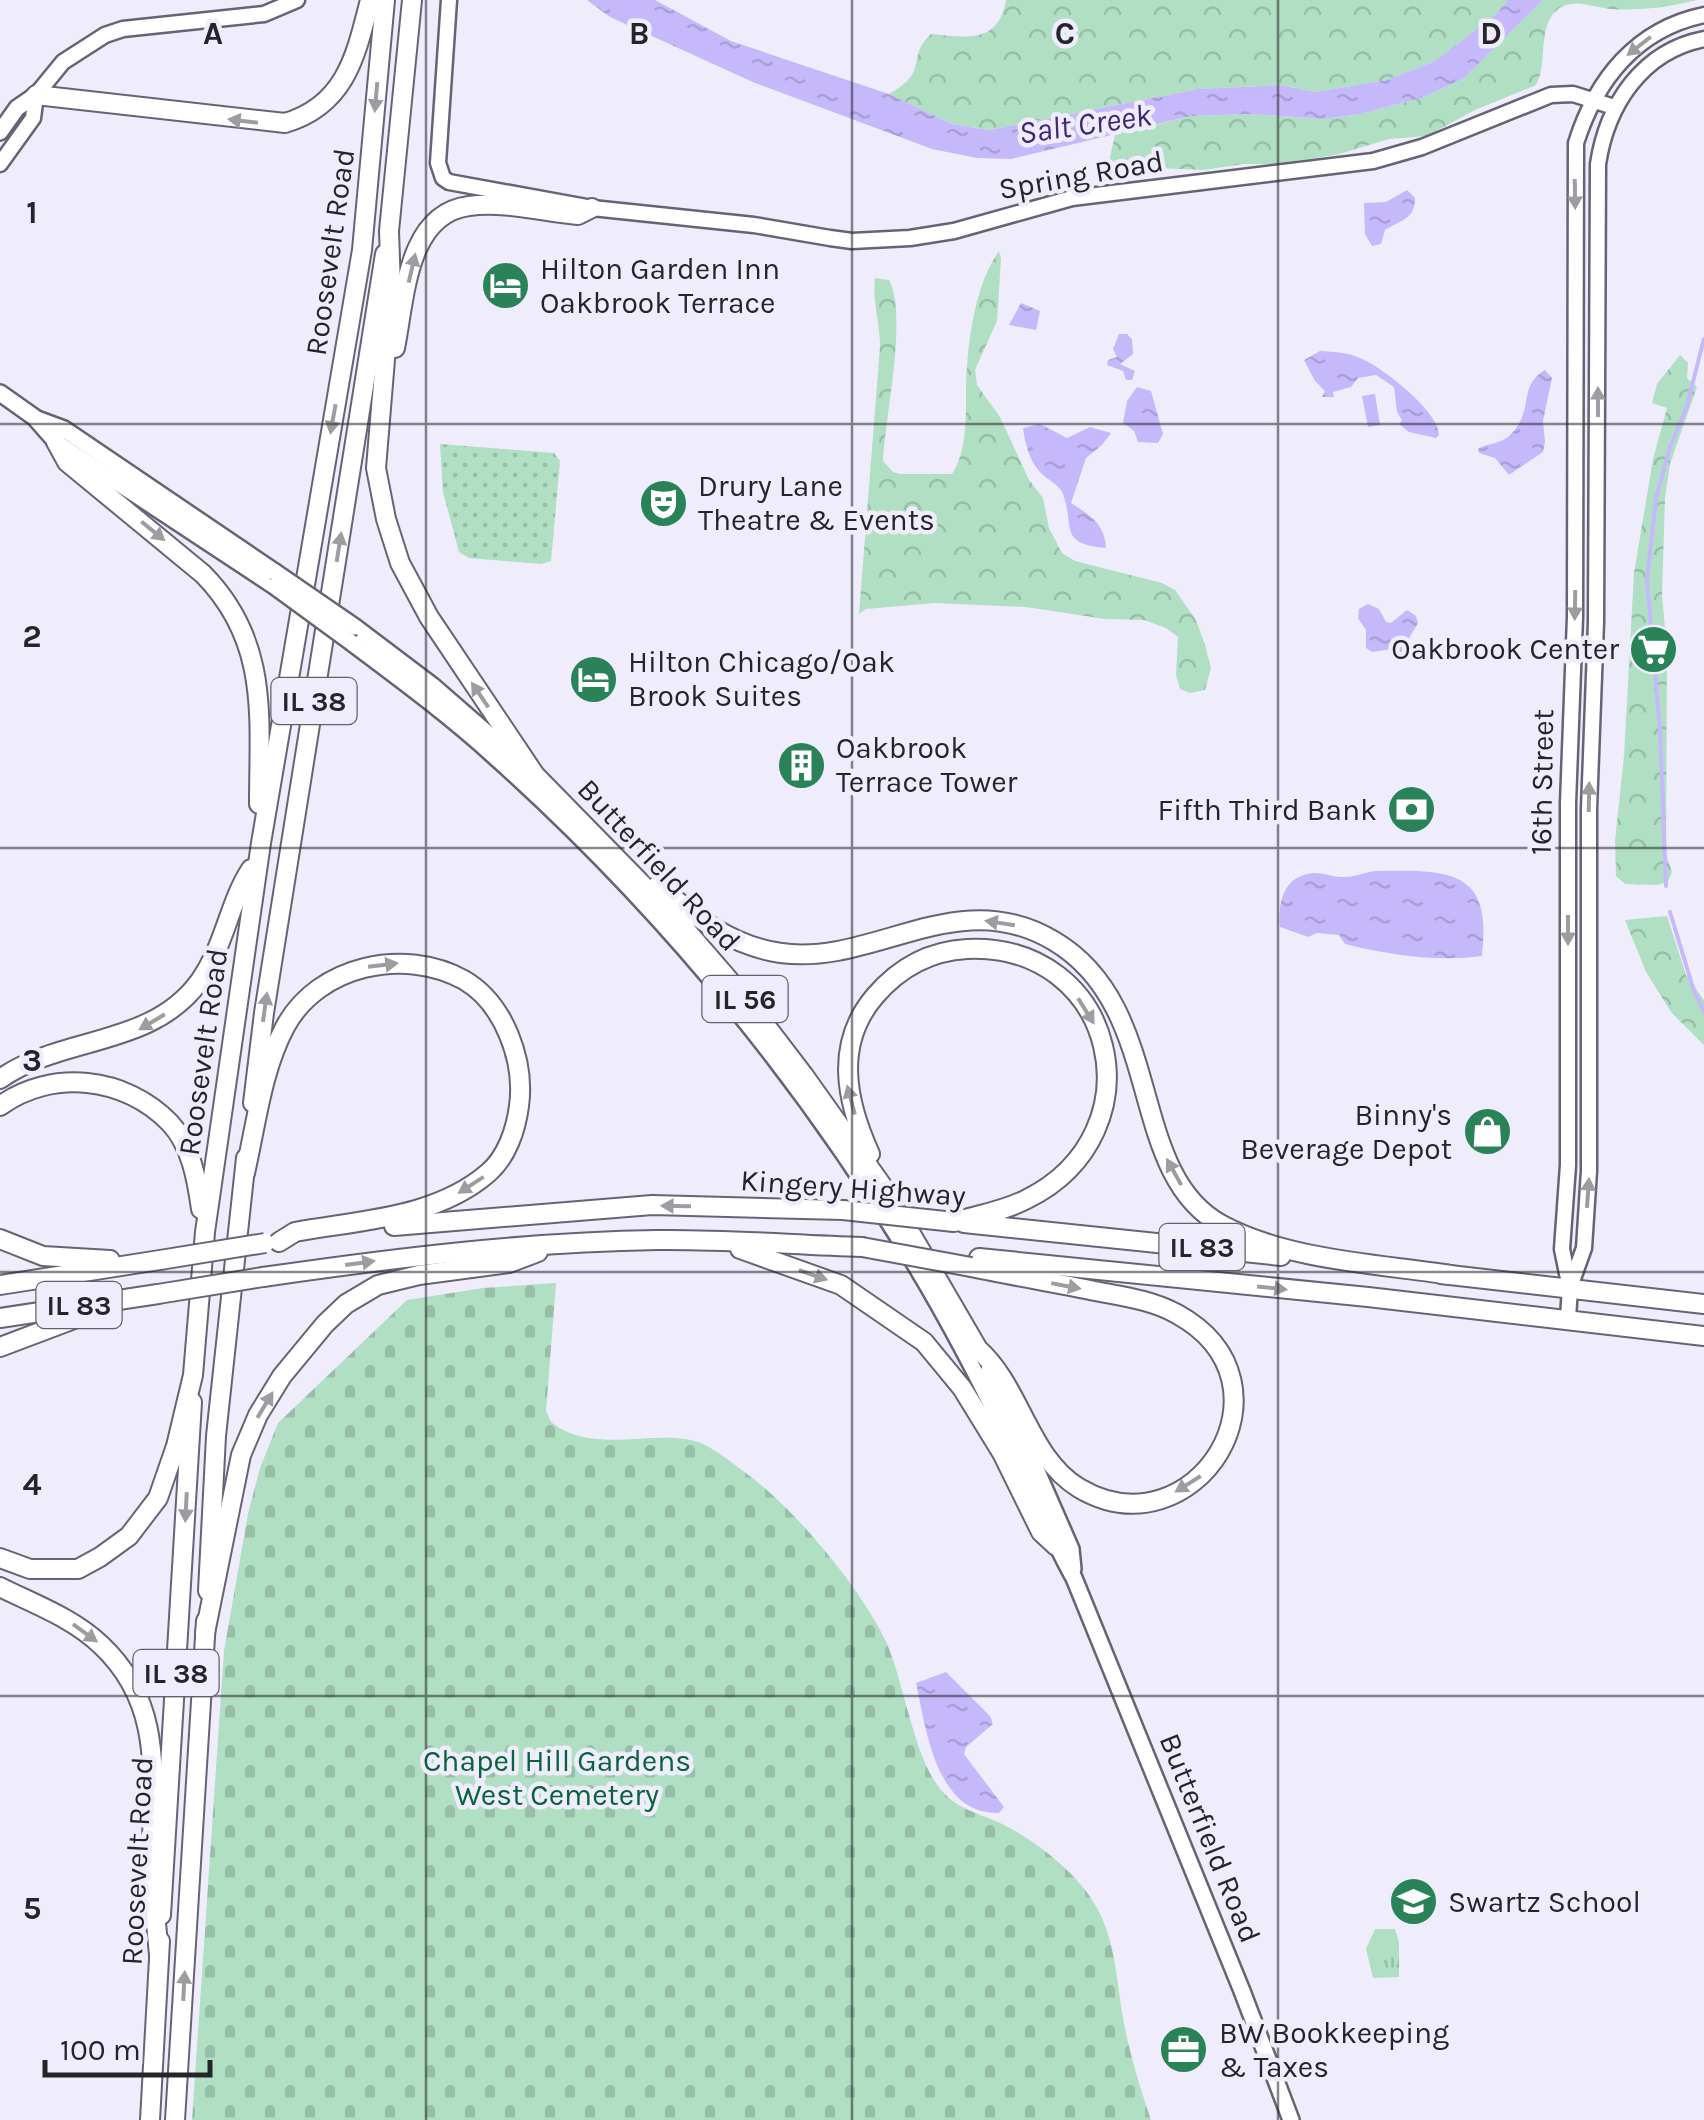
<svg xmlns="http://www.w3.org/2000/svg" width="1704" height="2120" viewBox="0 0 1704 2120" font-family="Karla,sans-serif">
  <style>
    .grass { fill: url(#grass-dots) }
    .forest { fill: url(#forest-crowns) }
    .cemetery { fill: url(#cemetery-stones) }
    .park { fill: url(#park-tufts) }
    .water { fill: url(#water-ripples) }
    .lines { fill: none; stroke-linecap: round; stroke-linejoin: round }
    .stream { stroke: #c6b9fb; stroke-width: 4 }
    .tertiary-casing { stroke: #666474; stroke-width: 19 }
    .secondary-casing { stroke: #666474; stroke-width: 20 }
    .primary-casing { stroke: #666474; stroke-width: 22 }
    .trunk-casing { stroke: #666474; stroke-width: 22 }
    .tertiary { stroke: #fff; stroke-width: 14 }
    .secondary { stroke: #fff; stroke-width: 15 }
    .primary { stroke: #fff; stroke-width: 18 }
    .trunk { stroke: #fff; stroke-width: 18 }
    .secondary-bridge-casing { stroke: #666474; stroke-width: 20; stroke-linecap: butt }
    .trunk-bridge-casing { stroke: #666474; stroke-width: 22; stroke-linecap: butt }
    .secondary-bridge { stroke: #fff; stroke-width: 15 }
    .trunk-bridge { stroke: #fff; stroke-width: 18 }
    .oneway { fill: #9d9ca0 }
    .grid { fill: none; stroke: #26242b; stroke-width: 2.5; stroke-opacity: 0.55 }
    .labels { text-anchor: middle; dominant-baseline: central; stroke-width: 9; stroke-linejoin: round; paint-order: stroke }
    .shield { fill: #efedfc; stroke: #62606a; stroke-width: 2.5 }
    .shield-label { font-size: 28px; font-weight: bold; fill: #26242b }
    .street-label { font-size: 30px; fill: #26242b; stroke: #efedfc }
    .poi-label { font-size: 30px; fill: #26242b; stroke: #efedfc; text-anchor: start }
    .park-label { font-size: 30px; fill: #09623d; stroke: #efedfc }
    .water-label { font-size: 32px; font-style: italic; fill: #3f2773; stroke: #efedfc }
    .grid-label { font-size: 32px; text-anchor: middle; font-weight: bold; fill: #26242b; stroke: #efedfc; stroke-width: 9; stroke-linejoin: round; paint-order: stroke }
  </style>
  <defs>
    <pattern id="grass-dots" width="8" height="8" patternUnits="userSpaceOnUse" patternTransform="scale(2.5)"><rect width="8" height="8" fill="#b0dfc3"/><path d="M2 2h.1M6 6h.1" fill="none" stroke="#97bfa8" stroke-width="1.8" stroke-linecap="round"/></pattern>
    <pattern id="forest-crowns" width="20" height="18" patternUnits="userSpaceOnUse" patternTransform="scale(2.5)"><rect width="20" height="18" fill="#b0dfc3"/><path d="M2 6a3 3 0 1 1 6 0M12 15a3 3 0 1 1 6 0" fill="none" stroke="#97bfa8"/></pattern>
    <pattern id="cemetery-stones" width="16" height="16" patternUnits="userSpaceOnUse" patternTransform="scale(2.5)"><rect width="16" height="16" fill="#b0dfc3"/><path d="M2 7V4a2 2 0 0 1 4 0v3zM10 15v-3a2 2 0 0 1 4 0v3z" fill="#97bfa8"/></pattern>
    <pattern id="park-tufts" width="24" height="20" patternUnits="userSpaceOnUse" patternTransform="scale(2.5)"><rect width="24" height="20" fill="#b0dfc3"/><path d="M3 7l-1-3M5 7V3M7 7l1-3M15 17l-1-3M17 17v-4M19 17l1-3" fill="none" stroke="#97bfa8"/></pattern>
    <pattern id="water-ripples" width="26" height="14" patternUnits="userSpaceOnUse" patternTransform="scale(2.5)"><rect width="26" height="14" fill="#c6b9fb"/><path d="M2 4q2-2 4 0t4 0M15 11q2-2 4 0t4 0" fill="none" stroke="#aa9fd7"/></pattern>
  </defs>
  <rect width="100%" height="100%" fill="#efedfc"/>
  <!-- grass -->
  <path class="grass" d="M440 444 554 453 560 461 551 561 541 564 469 558 459 552 443 492Z"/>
  <!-- forest -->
  <g class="forest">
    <path d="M1006 0H1508L1494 16 1435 61 1387 80 1315 92 1280 85 1198 89 989 130 952 124 889 94C931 71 905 58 931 34 966 37 998 45 1006 0Z"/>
    <path d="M1543 0H1697C1668 7 1641 11 1611 9 1598 8 1583 2 1571 4 1560 5 1552 13 1548 23 1540 43 1546 68 1536 85L1475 110 1427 136 1389 139 1336 155 1274 164H1243L1204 170 1154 168 1125 179 1110 176 1107 170 1115 135 1191 116 1251 114 1324 119 1360 114 1421 98 1463 79Z"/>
    <path d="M999 251 1001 259 997 321 975 370 977 385 1000 417 1029 480 1043 498 1049 528 1062 553 1075 561 1162 583 1175 590 1196 620 1205 645 1211 668 1205 690 1190 693 1180 689 1176 675 1178 637 1166 628 1144 620 1105 619 1026 607 935 603 866 609 859 614 880 347C880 322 872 301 875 278L889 280C908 315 885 416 883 461L893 472 900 474H952C966 453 966 421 966 397 966 353 973 287 999 251Z"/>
    <path d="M1680 355 1688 363 1687 378 1697 387 1670 464 1665 498 1662 595 1667 650 1666 854 1672 872 1668 882 1657 885 1625 884 1616 876 1615 841 1624 756 1634 573 1653 459 1667 408 1652 403 1657 384Z"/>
    <path d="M1667 916 1686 975 1704 1000V1045L1671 1012 1646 972 1625 920Z"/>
  </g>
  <!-- cemetery -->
  <path class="cemetery" d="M556 1283 546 1411 551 1422C591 1454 646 1431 691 1440 710 1444 728 1460 743 1471 792 1505 862 1589 887 1644 904 1684 914 1754 938 1786 956 1810 977 1812 1002 1824 1035 1840 1079 1874 1097 1908 1115 1940 1117 1982 1123 2018 1129 2052 1140 2087 1151 2120H192L224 1651 248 1514 260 1468 278 1423 407 1300 483 1288Z"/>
  <!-- park -->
  <path class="park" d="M1375 1929H1395L1399 1942V1977L1373 1978 1366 1949Z"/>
  <!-- water -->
  <g class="water">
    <path d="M587 0H655L731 41 889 94 952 124 989 130 1198 89 1280 85 1315 92 1387 80 1435 61 1494 16 1508 0H1543L1463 79 1421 98 1360 114 1324 119 1251 114 1191 116 1011 159 977 158 932 149 755 83 610 17Z"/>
    <path d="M1407 190 1415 198C1415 220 1400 220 1385 230L1381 244 1372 246 1365 234 1364 203 1386 202Z"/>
    <path d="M1021 303 1040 311 1036 330 1009 325Z"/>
    <path d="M1119 334H1127L1132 339 1133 354 1120 364 1135 371 1132 380H1126L1123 371 1107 365 1108 360 1117 357 1113 349Z"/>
    <path d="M1320 351C1334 352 1347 352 1360 358 1381 366 1440 412 1439 435L1436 438 1409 432 1399 424 1402 420 1397 412 1394 387 1376 375 1358 378 1351 387 1333 392 1334 397H1322L1325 391 1315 381 1304 360Z"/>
    <path d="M1545 370 1552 378 1543 421 1545 442 1543 452 1509 475 1495 458 1479 453 1478 449C1488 443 1499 444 1508 437 1536 413 1516 387 1545 370Z"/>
    <path d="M1137 387 1151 391 1163 434 1158 443 1138 442 1134 431 1123 423 1127 401Z"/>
    <path d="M1375 394 1380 425 1368 427 1362 396Z"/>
    <path d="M1040 424 1067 438 1090 427 1111 433 1102 445 1086 458 1071 503C1089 515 1105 523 1106 548 1057 544 1075 526 1063 494 1059 484 1047 480 1040 472 1029 460 1025 443 1023 428Z"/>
    <path d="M1368 604 1379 609 1386 622 1391 623 1407 610 1416 616 1418 623 1408 640 1403 663H1398L1397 653 1392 649 1372 652 1366 648V630L1358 618 1359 609Z"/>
    <path d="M1376 871C1448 870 1493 868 1482 956 1439 962 1388 955 1345 944L1339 935 1317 933 1308 937 1280 927C1278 902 1283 876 1313 873 1324 872 1334 878 1345 877 1355 877 1366 872 1376 871Z"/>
    <path d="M946 1672 990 1716 993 1724 966 1747 964 1754 1004 1807 999 1813C936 1815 926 1729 916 1683Z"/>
  </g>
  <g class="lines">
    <!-- stream -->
    <g class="stream">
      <path d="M1666 886 1660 730 1647 580 1656 498 1670 447 1686 409 1704 339"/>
      <path d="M1670 912 1694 991 1704 1012"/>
    </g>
    <defs>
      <g id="tertiary">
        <path d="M449 0 438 163 443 178 449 182 592 208 754 225 830 238 852 241 910 238 954 231 1072 198 1373 161 1422 147 1551 95 1573 94 1614 107"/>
        <path d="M0 164 33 118 36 95 63 62 105 35 123 29 264 14 297 0"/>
        <path d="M1570 1287 1584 1248 1589 1171V809L1596 622 1598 164C1607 105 1642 51 1704 39"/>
        <path d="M1568 1318 1570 1288 1562 1249 1568 1165V803L1575 617 1576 143C1596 80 1636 29 1704 15"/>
      </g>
      <g id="secondary">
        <path d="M0 132 17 108 36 95"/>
        <path d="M0 393 34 417 56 442 274 586"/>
        <path d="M37 419 64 429 275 572"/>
        <path d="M355 627 433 686 525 766"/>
        <path d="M352 643C400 679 449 715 494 756 657 902 799 1073 913 1261 948 1319 980 1380 1009 1441 1032 1487 1049 1534 1074 1578L1242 1991 1291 2120"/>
        <path d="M989 1370 1022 1437 1071 1549 1073 1569"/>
      </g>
      <g id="primary">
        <path d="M253 1103 264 1013 385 254"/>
        <path d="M208 1591 216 1436 246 1158"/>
        <path d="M161 1915 192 1402"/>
        <path d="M150 2120 160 1941"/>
        <path d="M175 2120 206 1621"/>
      </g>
      <g id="trunk">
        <path d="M412 0 389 231 391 287 376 468 386 519 400 563 429 617 535 775 678 921 747 1001 805 1077 886 1191 978 1349C1021 1387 1028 1457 1079 1488 1194 1556 1304 1384 1177 1314 1150 1299 1119 1296 1090 1290 1050 1282 1010 1275 971 1267"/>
        <path d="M36 95 285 123C346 105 356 55 370 0"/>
        <path d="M395 348C405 300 406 214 469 206 504 201 543 212 578 215L592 208"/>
        <path d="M56 442 67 462 203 574C270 642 259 718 259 804"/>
        <path d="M658 885C695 917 731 946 781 953 875 966 957 883 1054 941 1167 1008 1125 1173 1222 1225 1287 1260 1379 1264 1451 1275"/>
        <path d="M0 1079C62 1035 150 1048 199 982 225 946 229 902 251 869"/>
        <path d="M0 1106C51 1069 125 1076 170 1123 191 1145 197 1180 201 1209"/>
        <path d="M870 1154C846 1101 834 1044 875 996 899 968 930 951 967 949 1116 942 1161 1132 1027 1199 1004 1211 978 1215 954 1222"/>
        <path d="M245 1173C256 1125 262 1070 285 1027 318 965 405 947 464 980 505 1004 525 1062 519 1106 516 1129 507 1157 488 1173 436 1218 361 1220 295 1232L279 1242"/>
        <path d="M964 1223 1281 1256"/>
        <path d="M394 1226 652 1205 843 1210"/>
        <path d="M0 1239 43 1256 110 1260"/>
        <path d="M740 1249 841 1285 924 1342 962 1388 1002 1453 1041 1532 1056 1546"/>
        <path d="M979 1258 1368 1297 1704 1336"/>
        <path d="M1441 1274 1704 1304"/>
        <path d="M263 1277C394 1258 525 1242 657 1240 725 1239 794 1245 862 1247"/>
        <path d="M0 1285 160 1260"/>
        <path d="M0 1318 158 1294"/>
        <path d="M0 1347 98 1310"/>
        <path d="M0 1558 30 1569H78L100 1557 129 1536 158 1498 176 1446 193 1375 205 1232 261 843 362 250 385 0"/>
        <path d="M0 1587C34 1604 73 1618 101 1645 164 1704 152 1776 152 1855 152 1888 156 1922 159 1955"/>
        <path d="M205 1633 241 1455 258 1415 282 1376 325 1324 346 1304 378 1285 419 1275 509 1263 538 1252"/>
      </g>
    </defs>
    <!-- tertiary casing -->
    <use href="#tertiary" class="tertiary-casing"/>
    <!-- secondary casing -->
    <use href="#secondary" class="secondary-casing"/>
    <!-- primary casing -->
    <use href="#primary" class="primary-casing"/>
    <!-- trunk casing -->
    <use href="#trunk" class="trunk-casing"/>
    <!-- tertiary -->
    <use href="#tertiary" class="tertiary"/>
    <!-- secondary -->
    <use href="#secondary" class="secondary"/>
    <!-- primary -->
    <use href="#primary" class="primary"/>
    <!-- trunk -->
    <use href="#trunk" class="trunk"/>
    <defs>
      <g id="secondary-bridge">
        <path d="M275 572 355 627"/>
        <path d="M274 586 352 643"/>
      </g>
      <g id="trunk-bridge">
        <path d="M843 1210 954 1222"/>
        <path d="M862 1247 971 1267"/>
        <path d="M160 1260 265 1243"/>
        <path d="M158 1294 263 1277"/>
      </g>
    </defs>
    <!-- secondary-bridge casing -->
    <use href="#secondary-bridge" class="secondary-bridge-casing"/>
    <!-- trunk-bridge casing -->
    <use href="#trunk-bridge" class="trunk-bridge-casing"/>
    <!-- secondary-bridge -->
    <use href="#secondary-bridge" class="secondary-bridge"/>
    <!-- trunk-bridge -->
    <use href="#trunk-bridge" class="trunk-bridge"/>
  </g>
  <!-- one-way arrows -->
  <defs><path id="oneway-solid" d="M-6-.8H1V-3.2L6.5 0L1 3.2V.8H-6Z" transform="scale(2.5)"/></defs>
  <g class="oneway">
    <use href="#oneway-solid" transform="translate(1639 46) rotate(142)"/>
    <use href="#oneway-solid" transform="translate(376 97) rotate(95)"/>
    <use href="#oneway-solid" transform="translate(243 121) rotate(-173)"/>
    <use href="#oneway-solid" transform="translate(1575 194) rotate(89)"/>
    <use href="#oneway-solid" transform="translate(412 268) rotate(-77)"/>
    <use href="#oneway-solid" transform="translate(1598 402) rotate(-90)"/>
    <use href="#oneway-solid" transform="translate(333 419) rotate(100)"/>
    <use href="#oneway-solid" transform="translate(153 531) rotate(39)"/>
    <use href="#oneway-solid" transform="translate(339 547) rotate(-81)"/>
    <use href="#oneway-solid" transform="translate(1575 605) rotate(91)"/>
    <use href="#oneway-solid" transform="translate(480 695) rotate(-124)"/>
    <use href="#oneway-solid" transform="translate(1589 797) rotate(-89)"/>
    <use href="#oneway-solid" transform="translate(1000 923) rotate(-171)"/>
    <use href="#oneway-solid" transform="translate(1568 930) rotate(90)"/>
    <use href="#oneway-solid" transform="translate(383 965) rotate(-7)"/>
    <use href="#oneway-solid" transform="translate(265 1007) rotate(-82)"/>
    <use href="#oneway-solid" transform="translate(1086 1011) rotate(58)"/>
    <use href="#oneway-solid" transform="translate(152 1022) rotate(149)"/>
    <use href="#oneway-solid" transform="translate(851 1100) rotate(-105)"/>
    <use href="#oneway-solid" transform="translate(1174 1172) rotate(-119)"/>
    <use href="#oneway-solid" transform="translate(471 1185) rotate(147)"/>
    <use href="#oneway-solid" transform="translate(1588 1193) rotate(-86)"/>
    <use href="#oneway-solid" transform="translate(676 1206) rotate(-179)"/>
    <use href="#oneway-solid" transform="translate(360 1263) rotate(-8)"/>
    <use href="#oneway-solid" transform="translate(813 1275) rotate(19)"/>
    <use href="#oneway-solid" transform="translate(1066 1286) rotate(11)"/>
    <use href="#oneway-solid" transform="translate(1272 1288) rotate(6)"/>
    <use href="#oneway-solid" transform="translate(265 1405) rotate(-59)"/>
    <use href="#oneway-solid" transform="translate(1188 1484) rotate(148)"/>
    <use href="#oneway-solid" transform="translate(186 1507) rotate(93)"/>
    <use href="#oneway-solid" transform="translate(85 1633) rotate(36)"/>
    <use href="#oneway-solid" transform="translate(184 1986) rotate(-87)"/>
  </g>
  <!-- grid -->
  <path class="grid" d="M426 0V2120M852 0V2120M1278 0V2120M0 424H1704M0 848H1704M0 1272H1704M0 1696H1704"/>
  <!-- icons -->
  <defs>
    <symbol id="hotel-disc" viewBox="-11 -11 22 22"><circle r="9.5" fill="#2a8358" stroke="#efedfc"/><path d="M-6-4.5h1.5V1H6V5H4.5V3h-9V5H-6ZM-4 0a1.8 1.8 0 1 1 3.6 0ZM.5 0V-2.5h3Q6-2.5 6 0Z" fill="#fff"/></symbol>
    <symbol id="theatre-disc" viewBox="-11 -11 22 22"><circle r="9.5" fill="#2a8358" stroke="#efedfc"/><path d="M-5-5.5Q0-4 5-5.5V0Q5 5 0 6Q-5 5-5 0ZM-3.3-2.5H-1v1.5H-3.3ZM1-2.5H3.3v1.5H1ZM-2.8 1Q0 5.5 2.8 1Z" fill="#fff"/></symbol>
    <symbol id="supermarket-disc" viewBox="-11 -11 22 22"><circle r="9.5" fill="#2a8358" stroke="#efedfc"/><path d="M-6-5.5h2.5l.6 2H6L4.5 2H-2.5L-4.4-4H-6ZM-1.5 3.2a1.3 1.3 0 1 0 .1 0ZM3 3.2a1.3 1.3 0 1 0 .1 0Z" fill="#fff"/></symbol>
    <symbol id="building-disc" viewBox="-11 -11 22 22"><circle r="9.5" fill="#2a8358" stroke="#efedfc"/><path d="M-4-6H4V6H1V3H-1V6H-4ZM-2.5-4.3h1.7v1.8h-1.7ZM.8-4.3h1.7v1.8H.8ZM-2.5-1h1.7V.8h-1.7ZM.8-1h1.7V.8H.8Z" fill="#fff"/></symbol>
    <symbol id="bank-disc" viewBox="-11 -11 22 22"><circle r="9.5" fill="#2a8358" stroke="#efedfc"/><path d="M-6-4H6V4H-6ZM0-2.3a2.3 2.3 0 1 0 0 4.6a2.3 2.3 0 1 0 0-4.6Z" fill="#fff"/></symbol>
    <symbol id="shop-disc" viewBox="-11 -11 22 22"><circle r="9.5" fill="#2a8358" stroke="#efedfc"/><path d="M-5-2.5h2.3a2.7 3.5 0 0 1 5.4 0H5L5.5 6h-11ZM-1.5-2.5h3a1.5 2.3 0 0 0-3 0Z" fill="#fff"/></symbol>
    <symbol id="school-disc" viewBox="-11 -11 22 22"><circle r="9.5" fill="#2a8358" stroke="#efedfc"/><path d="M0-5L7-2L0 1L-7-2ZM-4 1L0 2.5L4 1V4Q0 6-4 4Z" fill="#fff"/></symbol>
    <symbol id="office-disc" viewBox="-11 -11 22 22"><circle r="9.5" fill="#2a8358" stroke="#efedfc"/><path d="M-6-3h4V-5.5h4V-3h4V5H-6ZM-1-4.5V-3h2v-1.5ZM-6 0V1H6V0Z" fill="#fff"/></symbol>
  </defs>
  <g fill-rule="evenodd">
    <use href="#hotel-disc" x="478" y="258" width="55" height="55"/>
    <use href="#theatre-disc" x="636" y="476" width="55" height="55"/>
    <use href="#supermarket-disc" x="1626" y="622" width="55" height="55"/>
    <use href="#hotel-disc" x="566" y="652" width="55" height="55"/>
    <use href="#building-disc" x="774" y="738" width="55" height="55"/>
    <use href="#bank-disc" x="1384" y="782" width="55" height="55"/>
    <use href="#shop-disc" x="1460" y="1104" width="55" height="55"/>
    <use href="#school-disc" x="1386" y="1874" width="55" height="55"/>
    <use href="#office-disc" x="1156" y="2022" width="55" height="55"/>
  </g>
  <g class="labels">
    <!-- shield labels -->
    <g class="shield">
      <rect x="271.5" y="678" width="85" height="46" rx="8"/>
      <rect x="702.5" y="976" width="85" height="46" rx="8"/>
      <rect x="1159.5" y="1224" width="85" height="46" rx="8"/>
      <rect x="36.5" y="1282" width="85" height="46" rx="8"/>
      <rect x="133.5" y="1650" width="85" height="46" rx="8"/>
    </g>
    <g class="shield-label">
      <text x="314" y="701">IL 38</text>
      <text x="745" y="999">IL 56</text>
      <text x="1202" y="1247">IL 83</text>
      <text x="79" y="1305">IL 83</text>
      <text x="176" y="1673">IL 38</text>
    </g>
    <!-- street labels -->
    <g class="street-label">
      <text transform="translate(1081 175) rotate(-10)">Spring Road</text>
      <text transform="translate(330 252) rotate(-82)">Roosevelt Road</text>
      <text transform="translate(1542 782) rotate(-89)">16th Street</text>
      <text transform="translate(659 865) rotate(47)">Butterfield Road</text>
      <text transform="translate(203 1052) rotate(-82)">Roosevelt Road</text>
      <text transform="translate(853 1188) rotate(4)">Kingery Highway</text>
      <text transform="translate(1210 1838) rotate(68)">Butterfield Road</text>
      <text transform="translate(137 1861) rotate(-87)">Roosevelt Road</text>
    </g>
    <!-- poi labels -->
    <g class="poi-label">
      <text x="540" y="269">Hilton Garden Inn<tspan x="540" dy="34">Oakbrook Terrace</tspan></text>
      <text x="698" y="486">Drury Lane<tspan x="698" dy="34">Theatre &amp; Events</tspan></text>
      <text x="1619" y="649" text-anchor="end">Oakbrook Center</text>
      <text x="628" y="662">Hilton Chicago/Oak<tspan x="628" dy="34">Brook Suites</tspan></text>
      <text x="836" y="748">Oakbrook<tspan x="836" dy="34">Terrace Tower</tspan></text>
      <text x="1377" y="810" text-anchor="end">Fifth Third Bank</text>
      <text x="1452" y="1115" text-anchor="end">Binny's<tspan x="1452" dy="34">Beverage Depot</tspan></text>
      <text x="1448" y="1902">Swartz School</text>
      <text x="1219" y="2033">BW Bookkeeping<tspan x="1219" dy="34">&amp; Taxes</tspan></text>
    </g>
    <!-- park labels -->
    <g class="park-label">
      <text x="557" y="1761">Chapel Hill Gardens<tspan x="557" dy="34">West Cemetery</tspan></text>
    </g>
    <!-- water labels -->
    <g class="water-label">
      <text transform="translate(1085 124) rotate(-8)">Salt Creek</text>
    </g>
  </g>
  <g class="grid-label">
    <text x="213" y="44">A</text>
    <text x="639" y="44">B</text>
    <text x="1065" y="44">C</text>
    <text x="1491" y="44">D</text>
    <text x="32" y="223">1</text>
    <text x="32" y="647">2</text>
    <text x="32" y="1071">3</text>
    <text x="32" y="1495">4</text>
    <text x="32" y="1919">5</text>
  </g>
  <!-- scale -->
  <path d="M45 2060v15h165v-15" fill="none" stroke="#26242b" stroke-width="5"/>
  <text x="60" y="2060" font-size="30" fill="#26242b" stroke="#efedfc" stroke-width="8" paint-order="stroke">100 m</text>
</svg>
